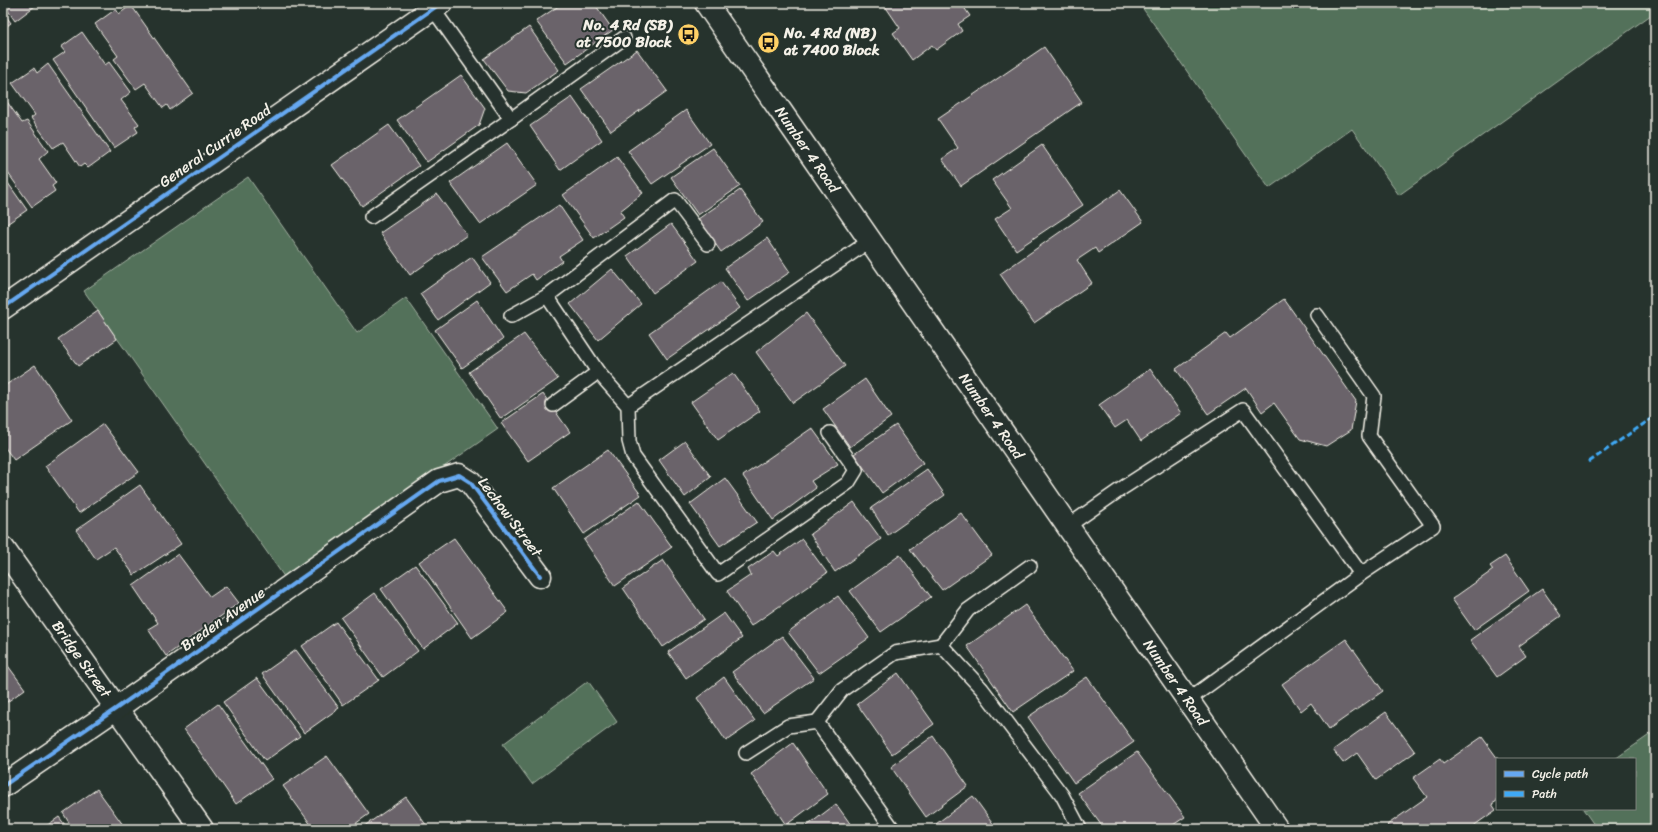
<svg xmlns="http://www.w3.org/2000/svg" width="1658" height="832" viewBox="0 0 1658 832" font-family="Sriracha,sans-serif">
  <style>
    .green { fill: #52715a; stroke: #a3b1a1 }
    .building { fill: #6b636b; stroke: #f4f1e8 }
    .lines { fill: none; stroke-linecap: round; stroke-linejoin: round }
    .lane-casing { stroke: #f4f1e8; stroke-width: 16 }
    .street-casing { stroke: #f4f1e8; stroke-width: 25 }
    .secondary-casing { stroke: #f4f1e8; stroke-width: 25 }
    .lane { stroke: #26332d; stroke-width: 13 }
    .street { stroke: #26332d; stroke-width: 22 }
    .secondary { stroke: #26332d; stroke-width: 22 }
    .quiet { stroke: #3fa9f5; stroke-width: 3; stroke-dasharray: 6 3; stroke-linecap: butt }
    .cycleway-casing { stroke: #26332d; stroke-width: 6 }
    .cycleway { stroke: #66a8f1; stroke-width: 4 }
    .labels { text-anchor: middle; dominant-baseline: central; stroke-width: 4; stroke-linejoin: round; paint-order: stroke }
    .poi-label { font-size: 15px; font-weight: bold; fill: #f4f1e8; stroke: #26332d; text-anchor: end }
    .street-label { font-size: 15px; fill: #f4f1e8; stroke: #26332d }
  </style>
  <rect width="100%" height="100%" fill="#26332d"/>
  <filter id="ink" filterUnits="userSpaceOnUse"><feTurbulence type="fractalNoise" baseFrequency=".025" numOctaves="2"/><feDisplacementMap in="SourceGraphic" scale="8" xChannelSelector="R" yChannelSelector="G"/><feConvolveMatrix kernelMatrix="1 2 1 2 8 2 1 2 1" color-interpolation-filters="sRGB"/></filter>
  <g filter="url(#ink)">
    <!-- green -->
    <g class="green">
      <path d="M1139 3H1655V12L1399 195 1352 129 1269 188Z"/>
      <path d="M248 177 357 333 406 298 498 429 285 578 84 291Z"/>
      <path d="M588 681 617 722 532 784 503 744Z"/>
      <path d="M1655 731V829H1597L1583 809H1635V759H1615Z"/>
    </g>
    <!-- building -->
    <g class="building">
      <path d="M3 3H39L15 21Z"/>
      <path d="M563 3H594L613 30 567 63 536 21Z"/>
      <path d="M883 3H961L970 16 958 24 962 31 936 50 932 45 912 60 893 33 900 28Z"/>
      <path d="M131 5 193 93 170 110 167 105 163 108 145 83 136 89 114 59 118 56 95 24 116 9 119 14Z"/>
      <path d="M3 12 11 23 3 29Z"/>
      <path d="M529 27 559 70 526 93 508 91 484 59Z"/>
      <path d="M82 32 105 65 109 62 131 92 121 100 139 124 135 127 138 132 114 148 53 60 65 52 61 47Z"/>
      <path d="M1044 47 1082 102 961 186 942 159 958 148 938 119Z"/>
      <path d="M637 50 667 91 611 131 581 89Z"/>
      <path d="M48 64 110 152 88 168 84 164 80 167 63 142 53 148 31 118 35 115 12 83 34 68 37 73Z"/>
      <path d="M461 75 485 108 479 125 427 162 397 120Z"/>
      <path d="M3 96 22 123 27 121 48 151 39 159 56 183 52 186 55 191 32 207 3 166Z"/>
      <path d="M572 97 602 140 560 170 530 126Z"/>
      <path d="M686 110 710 144 652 184 628 151Z"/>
      <path d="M389 125 419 166 362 206 332 165Z"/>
      <path d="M507 143 537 185 480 224 450 183Z"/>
      <path d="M1042 145 1083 205 1016 250 995 219 1012 208 992 180Z"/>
      <path d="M713 148 740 186 698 215 671 177Z"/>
      <path d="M617 157 643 193 620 211 624 217 594 238 563 195Z"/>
      <path d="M3 176 27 210 4 226 3 225Z"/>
      <path d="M740 190 763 222 721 252 698 219Z"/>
      <path d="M1120 190 1143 222 1098 253 1095 248 1077 260 1092 283 1034 323 1000 274Z"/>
      <path d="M437 194 467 235 410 275 380 233Z"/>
      <path d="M559 205 583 240 559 256 562 261 536 280 532 274 507 291 482 257Z"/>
      <path d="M671 224 698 261 653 293 627 256Z"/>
      <path d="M767 238 790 272 748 301 725 268Z"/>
      <path d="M472 257 490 282 438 320 420 294Z"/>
      <path d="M612 269 641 304 598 340 570 304Z"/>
      <path d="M721 282 740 308 667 359 649 333Z"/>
      <path d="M1284 299 1356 401 1351 430 1326 446 1300 439 1274 403 1262 412 1246 388 1208 414 1176 369 1226 333 1230 338Z"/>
      <path d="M477 300 503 339 462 368 435 330Z"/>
      <path d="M98 311 117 339 78 366 58 339Z"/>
      <path d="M806 313 845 366 793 403 756 352Z"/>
      <path d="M524 334 558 379 501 419 469 372Z"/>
      <path d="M35 365 72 420 14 460 3 445V387Z"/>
      <path d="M1150 369 1181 413 1141 441 1127 420 1115 428 1099 405Z"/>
      <path d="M733 373 760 411 718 440 691 402Z"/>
      <path d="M865 379 891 417 850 447 823 409Z"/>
      <path d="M543 394 570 432 528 461 501 423Z"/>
      <path d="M103 424 139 472 79 513 45 466Z"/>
      <path d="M896 425 923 463 882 493 854 454Z"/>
      <path d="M812 428 838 464 811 481 816 488 773 520 743 476Z"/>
      <path d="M685 441 711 477 685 497 659 460Z"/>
      <path d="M608 450 641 495 584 534 553 488Z"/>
      <path d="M927 469 945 495 888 535 871 508Z"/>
      <path d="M725 478 757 522 720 546 690 504Z"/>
      <path d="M140 485 181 544 134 575 114 547 96 559 76 530Z"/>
      <path d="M639 501 672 547 615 586 584 540Z"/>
      <path d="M854 502 881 539 835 572 810 534Z"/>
      <path d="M961 513 992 555 942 590 910 549Z"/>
      <path d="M454 538 508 612 472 638 419 562Z"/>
      <path d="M802 539 827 573 751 626 727 591 751 575 748 569 774 551 778 556Z"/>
      <path d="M178 554 210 597 226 586 239 603 166 656 148 629 158 623 133 586Z"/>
      <path d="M900 555 931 597 881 632 850 591Z"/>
      <path d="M1505 556 1529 591 1474 630 1452 599 1493 570 1490 566Z"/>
      <path d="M663 560 704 619 663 647 623 588Z"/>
      <path d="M415 565 458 623 423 649 381 589Z"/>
      <path d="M1542 589 1561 616 1519 646 1526 656 1497 677 1470 640Z"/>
      <path d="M375 593 418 651 383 677 341 618Z"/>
      <path d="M838 596 869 638 819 673 788 632Z"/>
      <path d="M1025 605 1073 671 1013 712 967 646Z"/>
      <path d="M724 613 742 638 686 678 668 652Z"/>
      <path d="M336 622 379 680 343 705 302 646Z"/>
      <path d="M782 636 814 678 763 713 732 672Z"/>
      <path d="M1346 639 1383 691 1329 729 1311 703 1301 711 1282 684Z"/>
      <path d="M296 650 339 708 304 733 262 674Z"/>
      <path d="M3 659 25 689 3 705Z"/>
      <path d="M898 673 934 724 892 754 857 704Z"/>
      <path d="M724 677 755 721 726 741 697 698Z"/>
      <path d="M1087 677 1134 742 1074 783 1028 717Z"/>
      <path d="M257 678 300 736 265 761 223 702Z"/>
      <path d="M218 704 272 779 236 804 184 729Z"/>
      <path d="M1386 712 1415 752 1376 780 1357 753 1343 763 1333 750Z"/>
      <path d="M933 736 968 786 926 817 891 767Z"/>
      <path d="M1482 737 1498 759 1497 801 1492 804 1496 810 1469 829H1447L1446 827 1443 829H1391L1387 825 1427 797 1413 778 1440 759 1443 764Z"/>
      <path d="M793 743 828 794 786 825 751 774Z"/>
      <path d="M1137 752 1185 817 1167 829H1104L1078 793Z"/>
      <path d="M327 756 369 814 348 829H314L283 786Z"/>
      <path d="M97 789 126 829H73L63 813Z"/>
      <path d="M973 796 997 829H933L932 827Z"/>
      <path d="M406 797 429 829H360Z"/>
      <path d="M836 804 854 829H803Z"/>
      <path d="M59 817 68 829H42Z"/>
    </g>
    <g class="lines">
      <defs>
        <g id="lane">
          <path d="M433 9 511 119"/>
          <path d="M371 217 511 119 624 38"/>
          <path d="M547 296 598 372 628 406 629 441 633 456 718 574 848 483 856 470 830 433"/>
          <path d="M511 316 547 296 675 200 708 244"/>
          <path d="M553 405 598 372"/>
          <path d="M628 406 871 240"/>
          <path d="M1068 526 1124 487 1243 410 1361 574"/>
          <path d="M941 645 968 610 1030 566"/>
          <path d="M1188 700 1361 574 1433 526 1369 436 1374 396 1317 315"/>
          <path d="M817 722 842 690 895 653 941 645 982 689 1062 795 1080 829"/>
          <path d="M746 753 788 726 817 722 893 829"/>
        </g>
        <g id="street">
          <path d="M3 308 441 3"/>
          <path id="s1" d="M3 548 202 829"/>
          <path d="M3 786 117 708 439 481 459 475 470 482 540 576"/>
        </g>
        <g id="secondary">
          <path id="s2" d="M706 3 1277 829"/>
        </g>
      </defs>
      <!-- lane casing -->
      <use href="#lane" class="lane-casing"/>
      <!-- street casing -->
      <use href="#street" class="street-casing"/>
      <!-- secondary casing -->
      <use href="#secondary" class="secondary-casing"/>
      <!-- lane -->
      <use href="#lane" class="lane"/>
      <!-- street -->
      <use href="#street" class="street"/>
      <!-- secondary -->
      <use href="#secondary" class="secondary"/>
      <!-- quiet -->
      <path class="quiet" d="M1589 462 1655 416"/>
      <defs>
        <g id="cycleway">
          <path d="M3 308 441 3"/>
          <path d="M3 786 117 708 439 481 459 475 470 482 540 576"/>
        </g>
      </defs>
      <!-- cycleway casing -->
      <use href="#cycleway" class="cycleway-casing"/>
      <!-- cycleway -->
      <use href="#cycleway" class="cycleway"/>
    </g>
  </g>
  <!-- icons -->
  <defs>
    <symbol id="bus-disc" viewBox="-11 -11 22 22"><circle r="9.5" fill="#ffd166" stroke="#26332d"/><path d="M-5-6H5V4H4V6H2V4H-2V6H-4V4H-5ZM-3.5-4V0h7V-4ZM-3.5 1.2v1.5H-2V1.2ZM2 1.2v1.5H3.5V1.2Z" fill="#111"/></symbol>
  </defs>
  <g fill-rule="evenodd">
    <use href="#bus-disc" x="676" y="22" width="25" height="25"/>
    <use href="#bus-disc" x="756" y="30" width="25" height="25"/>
  </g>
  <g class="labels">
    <!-- poi labels -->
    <g class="poi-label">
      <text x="672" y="25">No. 4 Rd (SB)<tspan x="672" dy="17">at 7500 Block</tspan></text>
      <text x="784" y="33" text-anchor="start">No. 4 Rd (NB)<tspan x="784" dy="17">at 7400 Block</tspan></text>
    </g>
    <!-- street labels -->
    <g class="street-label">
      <text transform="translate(215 146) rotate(-35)">General Currie Road</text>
      <text stroke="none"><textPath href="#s2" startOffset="178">Number 4 Road</textPath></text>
      <text stroke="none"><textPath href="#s2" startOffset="502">Number 4 Road</textPath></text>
      <text transform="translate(510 517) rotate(53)">Lechow Street</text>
      <text transform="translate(223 619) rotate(-35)">Breden Avenue</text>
      <text stroke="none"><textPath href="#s1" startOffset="136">Bridge Street</textPath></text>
      <text stroke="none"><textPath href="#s2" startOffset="826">Number 4 Road</textPath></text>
    </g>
  </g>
  <!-- margin -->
  <rect width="1658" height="832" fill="none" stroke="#26332d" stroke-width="16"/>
  <rect x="8" y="8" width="1642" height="816" fill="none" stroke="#f4f1e8" stroke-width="1.5" filter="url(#ink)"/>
  <!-- legend -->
  <rect x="1496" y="758" width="140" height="52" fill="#26332d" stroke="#787f78"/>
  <rect x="1504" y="771" width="20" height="6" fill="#66a8f1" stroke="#787f78"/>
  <text x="1532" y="778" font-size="12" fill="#f4f1e8">Cycle path</text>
  <rect x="1504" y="791" width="20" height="6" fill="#3fa9f5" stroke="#787f78"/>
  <text x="1532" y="798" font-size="12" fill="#f4f1e8">Path</text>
</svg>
